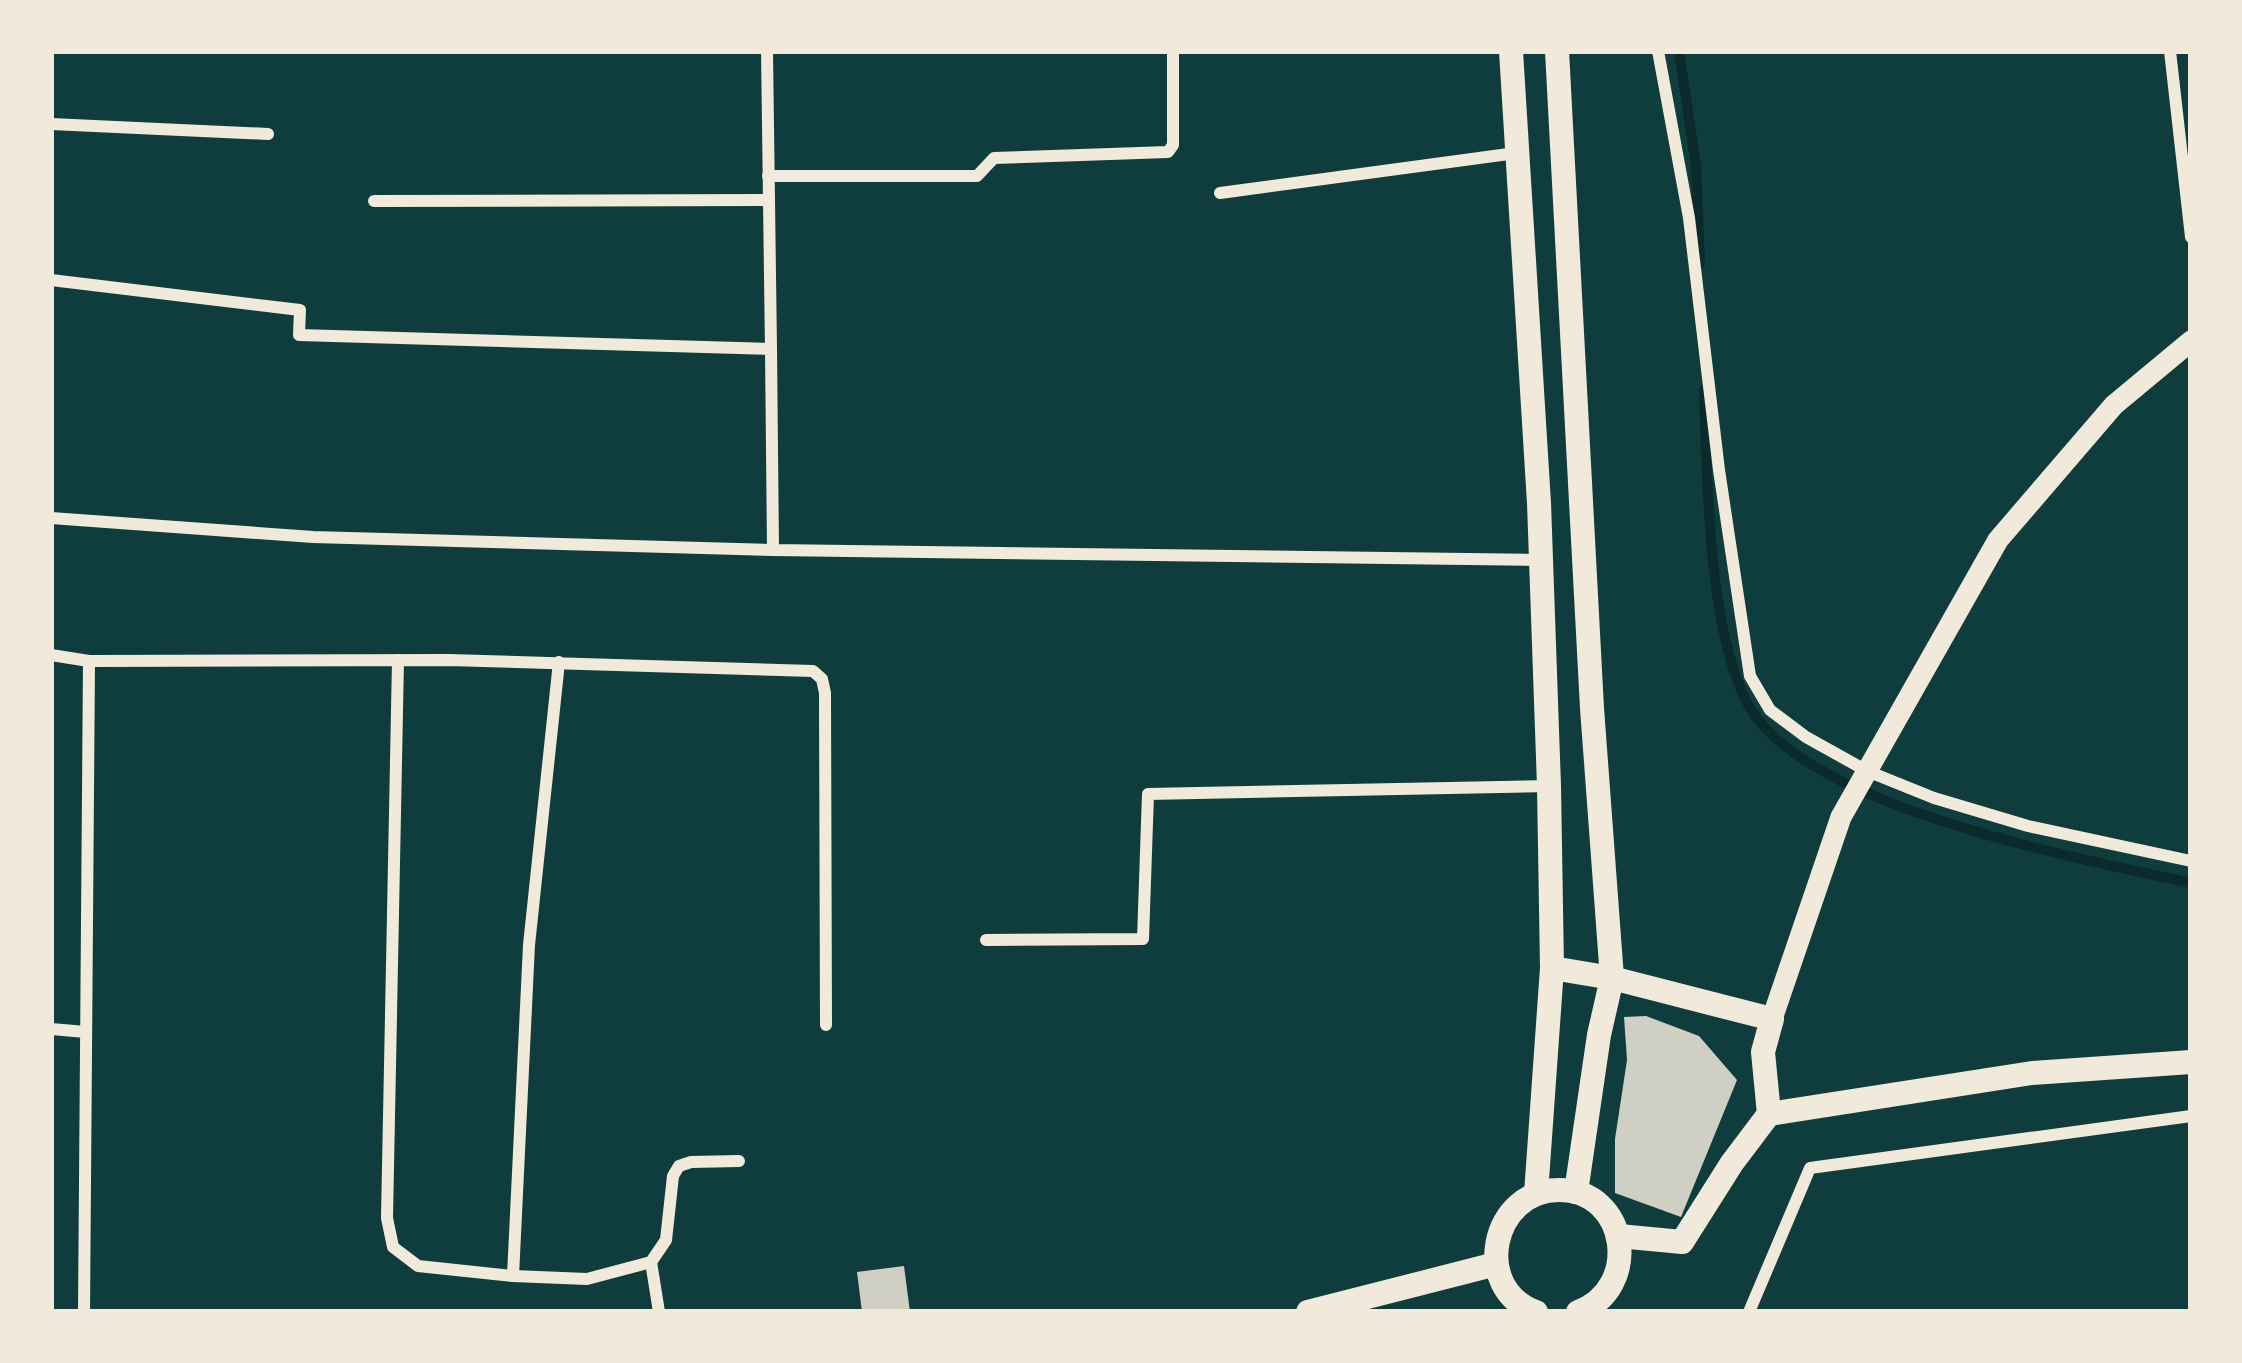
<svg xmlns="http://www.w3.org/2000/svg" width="2242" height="1363" viewBox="0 0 2242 1363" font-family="Quicksand,sans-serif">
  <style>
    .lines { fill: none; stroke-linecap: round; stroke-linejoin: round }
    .stream { stroke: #0a2a2b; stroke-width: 10 }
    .building { fill: #cfcfc3 }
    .minor { stroke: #f1e9da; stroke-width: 12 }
    .tertiary { stroke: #f1e9da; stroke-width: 21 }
    .secondary { stroke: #f1e9da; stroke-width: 24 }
  </style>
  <rect width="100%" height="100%" fill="#0f3d3e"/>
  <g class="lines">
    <!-- stream -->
    <g class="stream">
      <path d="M1679 51 1696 166 1700 263"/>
      <path d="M1704 390C1707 473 1707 656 1759 721 1833 812 2077 858 2191 883"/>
    </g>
  </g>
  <!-- building -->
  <g class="building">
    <path d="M1646 1016 1699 1036 1737 1080 1681 1217 1615 1193V1139L1627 1060 1624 1017Z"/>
    <path d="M904 1266 910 1312H862L857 1272Z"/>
  </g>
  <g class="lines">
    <!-- minor -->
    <g class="minor">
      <path d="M767 51 771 349"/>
      <path d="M1658 51 1689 218 1719 470 1750 676 1770 710 1806 737 1867 771 1934 798 2028 826 2191 861"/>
      <path d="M2170 51 2191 237"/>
      <path d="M51 124 268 134"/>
      <path d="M768 176H977L994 158 1168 152 1173 145V51"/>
      <path d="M1220 193 1516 153"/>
      <path d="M374 201 769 200"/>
      <path d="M51 280 300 310 299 335 771 349 773 550 1542 560"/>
      <path d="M51 518 313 537 773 550"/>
      <path d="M51 655 89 661"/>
      <path d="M398 660 387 1218 393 1247 418 1266 513 1276"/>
      <path d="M559 662 529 945 513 1276 587 1279 651 1262 666 1240 673 1176 679 1166 691 1162 739 1161"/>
      <path d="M986 940 1143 939 1148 794 1549 786"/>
      <path d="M51 1029 86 1032"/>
      <path d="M651 1262 659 1312"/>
      <path d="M84 1312 89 661 449 660 813 671 822 679 825 693 826 1025"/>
      <path d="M1749 1312 1810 1168 2191 1116"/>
    </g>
    <!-- tertiary -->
    <path class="tertiary" d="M1772 1019 1841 817 1998 540 2114 405 2191 341"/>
    <!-- secondary -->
    <g class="secondary">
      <path d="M1511 51 1539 503 1549 786 1552 968 1536 1194"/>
      <path d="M1557 51 1592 708 1612 978 1599 1035 1576 1192"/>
      <path d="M1552 968 1612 978 1772 1019 1763 1052 1769 1114 1732 1163 1682 1242 1619 1236"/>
      <path d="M1769 1114 2032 1073 2191 1062"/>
      <path d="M1308 1312 1496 1264"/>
      <path d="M1536 1312C1471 1289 1491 1190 1559 1190 1629 1190 1642 1289 1578 1312"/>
    </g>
  </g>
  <!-- border -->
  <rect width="2242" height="1363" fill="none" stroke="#f1e9da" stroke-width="108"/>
</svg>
